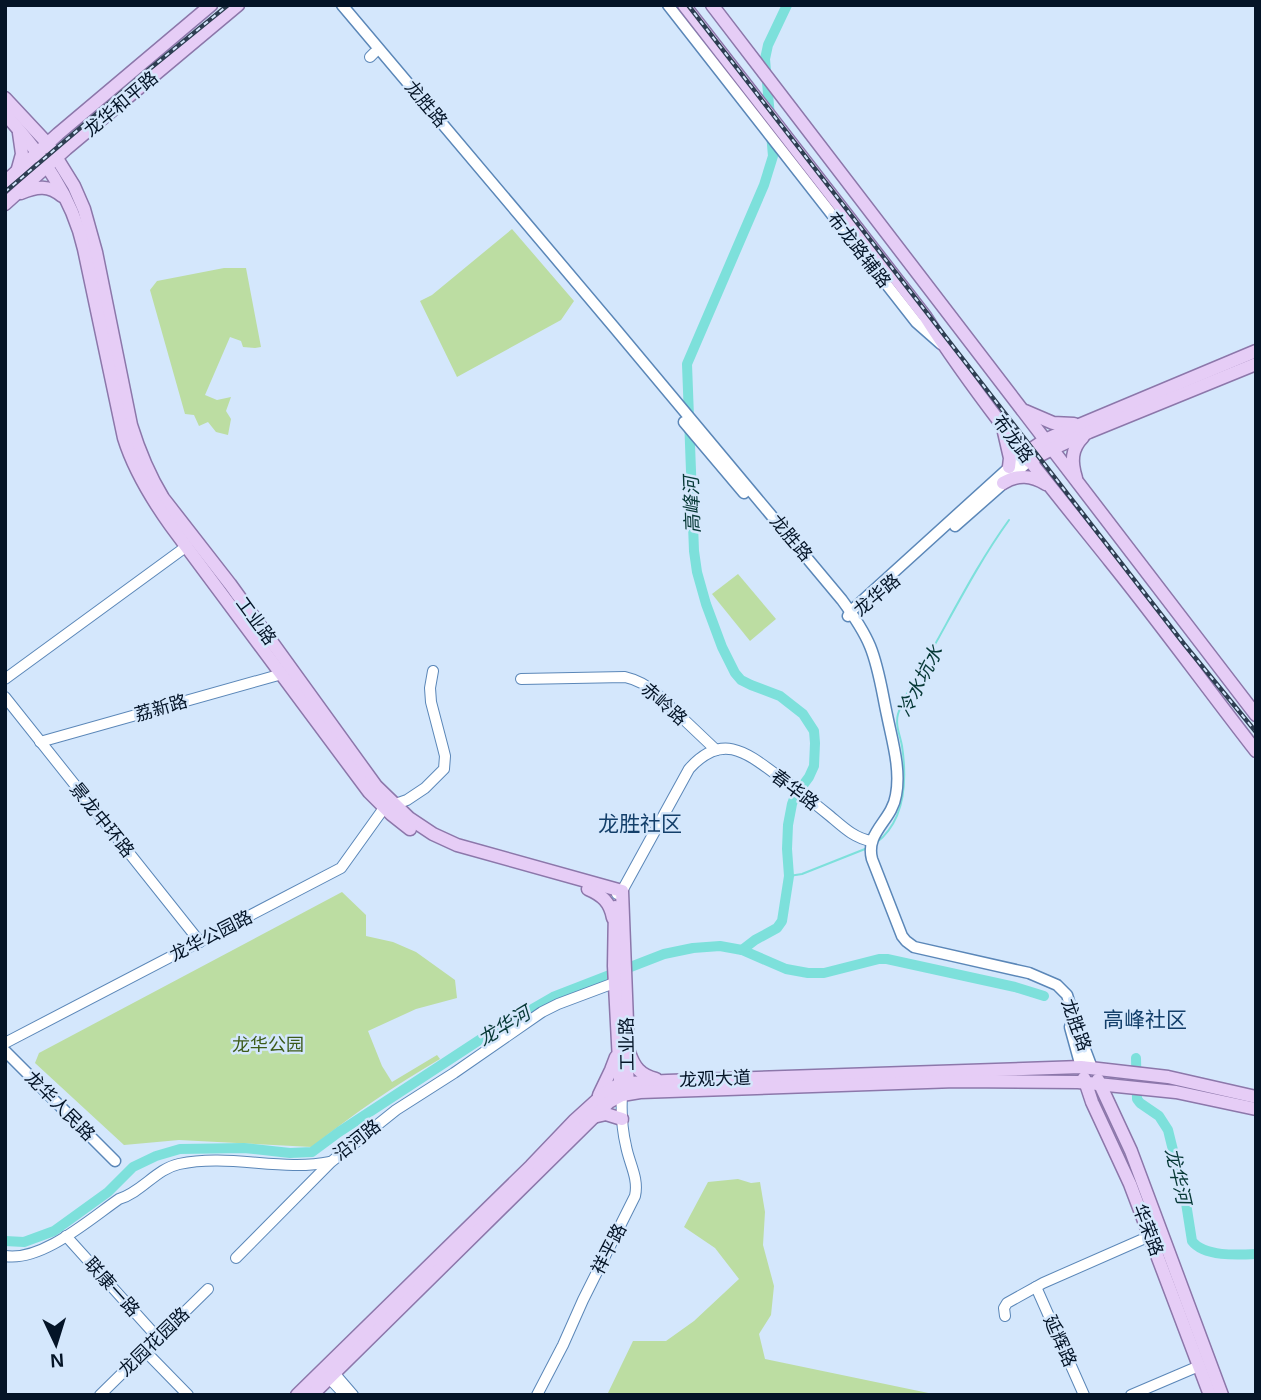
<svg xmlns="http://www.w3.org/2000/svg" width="1261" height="1400" viewBox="0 0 1261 1400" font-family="Helvetica,'Noto Sans SC',sans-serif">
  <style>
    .green { fill: #bcdda2 }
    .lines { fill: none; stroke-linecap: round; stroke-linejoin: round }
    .stream { stroke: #7de0db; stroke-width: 2 }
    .river { stroke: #7de0db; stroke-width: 10 }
    .tertiary-casing { stroke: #5b87b8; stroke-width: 12 }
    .secondary-casing { stroke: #5b87b8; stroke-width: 13 }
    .primary-casing { stroke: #8c77aa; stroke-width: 15 }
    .tertiary { stroke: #fff; stroke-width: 10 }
    .secondary { stroke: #fff; stroke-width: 10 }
    .primary { stroke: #e6cdf6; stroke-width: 12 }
    .rail-casing { stroke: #2e3e52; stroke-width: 4.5 }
    .rail { stroke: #d4e7fc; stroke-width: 2; stroke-dasharray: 5; stroke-linecap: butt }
    .labels { text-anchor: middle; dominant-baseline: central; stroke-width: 5; stroke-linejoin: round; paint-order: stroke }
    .street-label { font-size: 18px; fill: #041427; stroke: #d4e7fc }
    .park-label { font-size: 18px; fill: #3c5b1a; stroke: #d4e7fc }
    .water-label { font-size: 19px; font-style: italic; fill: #073937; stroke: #d4e7fc }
    .quarter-label { font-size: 21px; fill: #133f6a; stroke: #d4e7fc }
  </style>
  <rect width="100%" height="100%" fill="#d4e7fc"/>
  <!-- green -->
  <g class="green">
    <path d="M512 229 574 301 561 320 457 377 420 301 432 295Z"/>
    <path d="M224 268H246L261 347 255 348 243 347 241 341 230 337 205 395 217 400 231 397 226 411 231 419 228 435 216 432 208 422 199 426 194 415 185 414 150 290 157 281Z"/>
    <path d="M738 574 776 619 750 641 712 594Z"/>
    <path d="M342 892 366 915V936L393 942 416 952 455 980 457 998 416 1009 368 1031 382 1066 392 1082 437 1055 440 1059C394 1086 353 1114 312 1147L179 1140 124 1145 35 1063 39 1053Z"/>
    <path d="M738 1179 751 1183 760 1182 765 1212 763 1245 774 1286 771 1315 759 1334 765 1359 938 1395H607L633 1341H666L694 1321 739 1279 715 1248 684 1227 708 1182Z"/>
  </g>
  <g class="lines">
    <!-- stream -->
    <g class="stream">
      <path d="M876 843C906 820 907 780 902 746 900 735 895 725 898 714 905 693 922 668 933 648 957 605 980 560 1009 520"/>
      <path d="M789 876 802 874 865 849"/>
    </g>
    <!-- river -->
    <g class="river">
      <path d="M770 117 765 59 768 45 787 5"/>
      <path d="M742 950 755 940 777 928 782 921 789 876 787 849 788 825 792 804 795 796 809 777 814 766 815 743 814 731 803 714 780 696 751 685 741 680 735 673 722 647 706 604 697 572 694 551 687 364 764 185 773 156 771 133"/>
      <path d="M1136 1058 1137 1099 1140 1103 1159 1116 1168 1130 1186 1203 1192 1241C1204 1257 1238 1255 1256 1254"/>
      <path d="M5 1241 24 1242 54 1231 108 1192 133 1167 156 1156 180 1149 244 1148 290 1153 312 1152 339 1132 484 1037 553 997 664 954 693 948 720 946 742 950 786 969 808 973H824L879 959H887L1015 987 1044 996"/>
    </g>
    <defs>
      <g id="tertiary">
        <path d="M370 57 374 53"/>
        <path d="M5 679 187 546"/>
        <path d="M521 679 625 677C638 680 647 685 657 694L716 750"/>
        <path d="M5 697 200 942"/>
        <path d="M40 742 282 674"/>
        <path d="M617 894 622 891 689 769C722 732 746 752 778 776 796 789 813 802 830 816 843 827 854 838 871 841"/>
        <path d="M5 1043 341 868 384 808 407 800 425 788 444 769 445 756 443 748 431 702 430 688 433 671"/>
        <path d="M66 1236 158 1338"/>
        <path d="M5 1256C42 1262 90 1219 119 1199 142 1192 156 1169 179 1164 229 1153 281 1172 330 1162"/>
        <path d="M236 1258 331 1162 396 1110 454 1073 542 1012 558 1004 614 983"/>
        <path d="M1036 1287 1084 1395"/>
        <path d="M1005 1316 1004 1308 1007 1303 1043 1283 1150 1236"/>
        <path d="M145 1351 188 1395"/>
        <path d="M334 1373 353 1395"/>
        <path d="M329 1378 345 1395"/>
        <path d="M100 1395 208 1289"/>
        <path d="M537 1395 563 1345 583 1300 635 1196C639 1178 629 1163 626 1146 622 1129 621 1112 622 1095"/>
        <path d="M1131 1395 1199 1366"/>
      </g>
      <g id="secondary">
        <path d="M342 5 613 326 842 600C853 615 863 629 870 646 879 668 882 692 887 715 892 740 901 769 896 795 892 821 865 832 872 859L902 936 906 941 914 947 1029 973 1057 985 1067 995 1078 1031 1092 1068"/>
        <path d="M668 5 916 322 941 344"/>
        <path d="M684 422 744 493"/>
        <path d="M955 526 1029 461"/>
        <path d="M848 616 851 611 1024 454"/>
        <path d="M1070 1027 1081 1067"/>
        <path d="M5 1051 115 1161"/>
      </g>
      <g id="primary">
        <path d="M684 5 925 316C980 402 1046 481 1110 561 1160 623 1207 688 1256 751"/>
        <path d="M712 5 1256 715"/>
        <path d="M5 98 48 144 74 186 84 209 96 252 131 425C139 451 149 475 163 498L230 584 376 786 409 818 433 834 457 845 622 891 628 1048 627 1070 628 1083 622 1095"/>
        <path d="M5 114C41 154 72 196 84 249L124 438C134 470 151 498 171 526L369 792 391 814 410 829"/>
        <path d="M17 172 22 154 19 133"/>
        <path d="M5 182 58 134 211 5"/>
        <path d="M21 193C37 186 49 185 62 196"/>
        <path d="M5 204 66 149 238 5"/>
        <path d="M1025 411 1053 423 1074 424"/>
        <path d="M1004 432 1010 458 1009 467"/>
        <path d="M1024 454 1045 440 1065 431 1256 351"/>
        <path d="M1029 461 1052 449 1089 432 1256 364"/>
        <path d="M1076 478C1071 462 1071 449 1083 437"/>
        <path d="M1003 483C1018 474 1031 475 1046 484"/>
        <path d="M588 889C602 895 610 902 613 918"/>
        <path d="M615 907 614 966 620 1081"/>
        <path d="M629 1052C634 1067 640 1075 656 1079"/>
        <path d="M1084 1078 1092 1102 1130 1184 1210 1395"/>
        <path d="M1098 1080 1131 1151 1222 1395"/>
        <path d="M599 1095 611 1070 616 1057"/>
        <path d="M593 1117 606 1114 622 1119"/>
        <path d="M297 1395 531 1166 575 1120 607 1091 616 1086 628 1083 667 1081 1081 1067 1168 1077 1256 1097"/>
        <path d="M312 1395 609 1102 622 1095 640 1092 956 1081 1078 1082 1176 1092 1256 1109"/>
      </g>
    </defs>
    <!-- tertiary casing -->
    <use href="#tertiary" class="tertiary-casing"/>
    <!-- secondary casing -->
    <use href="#secondary" class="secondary-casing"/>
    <!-- primary casing -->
    <use href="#primary" class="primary-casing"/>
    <!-- tertiary -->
    <use href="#tertiary" class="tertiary"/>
    <!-- secondary -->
    <use href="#secondary" class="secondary"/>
    <!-- primary -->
    <use href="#primary" class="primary"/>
    <defs>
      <g id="rail">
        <path d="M688 5 1184 644 1256 732"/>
        <path d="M5 192 147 71 228 5"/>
      </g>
    </defs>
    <!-- rail casing -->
    <use href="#rail" class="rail-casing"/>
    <!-- rail -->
    <use href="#rail" class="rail"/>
  </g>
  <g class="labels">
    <!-- street labels -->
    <g class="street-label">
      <text transform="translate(121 104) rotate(-40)">龙华和平路</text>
      <text transform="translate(426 104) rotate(50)">龙胜路</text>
      <text transform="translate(859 250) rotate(52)">布龙路辅路</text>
      <text transform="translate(1013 439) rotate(53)">布龙路</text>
      <text transform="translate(791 538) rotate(50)">龙胜路</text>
      <text transform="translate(877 595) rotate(-40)">龙华路</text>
      <text transform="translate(256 621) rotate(54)">工业路</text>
      <text transform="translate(664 704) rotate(41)">赤岭路</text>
      <text transform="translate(161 708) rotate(-16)">荔新路</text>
      <text transform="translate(795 790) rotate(37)">春华路</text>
      <text transform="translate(102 820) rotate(51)">景龙中环路</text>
      <text transform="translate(211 936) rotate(-27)">龙华公园路</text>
      <text transform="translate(1076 1025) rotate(70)">龙胜路</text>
      <text transform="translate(627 1044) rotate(-91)">工业路</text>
      <text transform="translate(715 1079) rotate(-2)">龙观大道</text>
      <text transform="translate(60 1106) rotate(45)">龙华人民路</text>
      <text transform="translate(357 1140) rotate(-38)">沿河路</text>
      <text transform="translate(1148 1230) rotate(69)">华荣路</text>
      <text transform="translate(609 1249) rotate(-63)">祥平路</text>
      <text transform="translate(112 1287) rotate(48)">联康一路</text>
      <text transform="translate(1060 1341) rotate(66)">延辉路</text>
      <text transform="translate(154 1342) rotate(-44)">龙园花园路</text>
    </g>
    <!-- park labels -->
    <g class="park-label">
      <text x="268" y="1045">龙华公园</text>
    </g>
    <!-- water labels -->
    <g class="water-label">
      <text transform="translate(692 505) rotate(-92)">高峰河</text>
      <text transform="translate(920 681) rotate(-63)">冷水坑水</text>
      <text transform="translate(504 1026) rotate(-31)">龙华河</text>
      <text transform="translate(1178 1176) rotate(77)">龙华河</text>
    </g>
    <!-- quarter labels -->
    <g class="quarter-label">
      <text x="640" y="823">龙胜社区</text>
      <text x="1145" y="1019">高峰社区</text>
    </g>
  </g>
  <!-- border -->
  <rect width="1261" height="1400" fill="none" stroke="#041427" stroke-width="14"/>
  <!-- north arrow -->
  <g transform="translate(56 1344) rotate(176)" stroke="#d4e7fc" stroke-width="5" paint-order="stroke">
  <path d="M0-5L12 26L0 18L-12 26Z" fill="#041427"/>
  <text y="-10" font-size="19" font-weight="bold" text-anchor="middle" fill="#041427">N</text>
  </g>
</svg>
